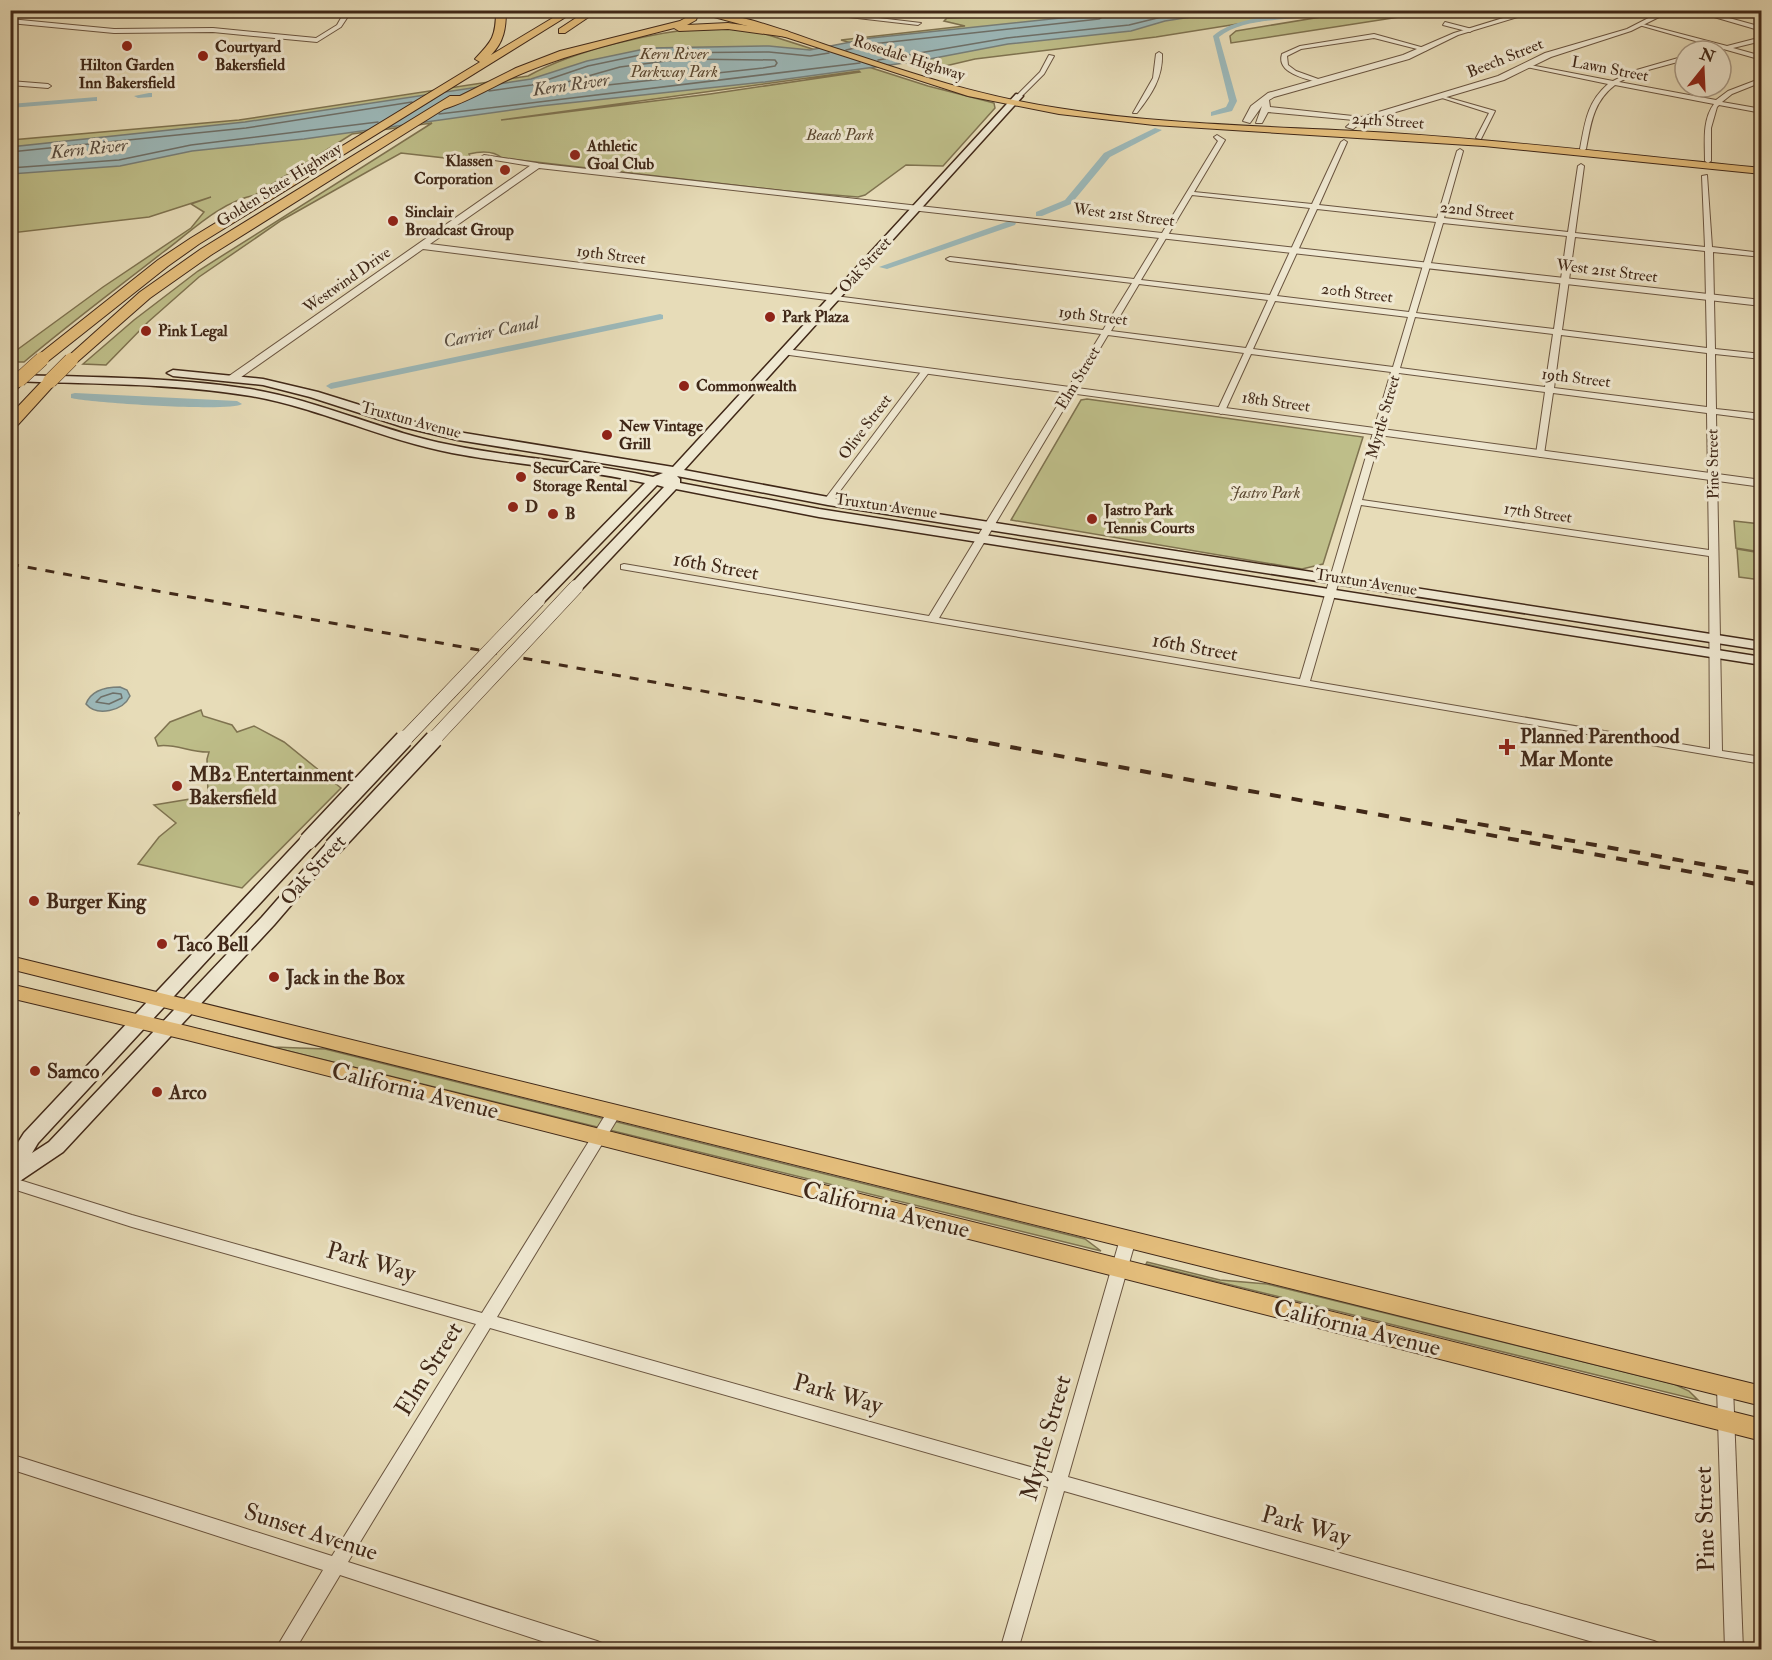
<svg xmlns="http://www.w3.org/2000/svg" width="1772" height="1660" viewBox="0 0 1772 1660" font-family="'IM FELL Double Pica',serif">
  <style>
    .green { fill: #bebe89; stroke: #7f7350; stroke-width: 1.5; fill-rule: evenodd }
    .water { fill: #9cb9ba; stroke: #777f79; stroke-width: 1.5 }
    .lines { fill: none; stroke-linecap: round; stroke-linejoin: round }
    .shore { stroke: #6e7069; stroke-width: 1.5 }
    .stream { stroke: #777f79; stroke-width: 1.5 }
    .canal { fill: #9cb9ba; fill-rule: evenodd }
    .minor-casing { stroke: #6a5540; stroke-width: 2 }
    .tertiary-casing { stroke: #6a5540; stroke-width: 2 }
    .secondary-casing { stroke: #402818; stroke-width: 3 }
    .primary-casing { stroke: #402818; stroke-width: 2 }
    .motorway-casing { stroke: #402818; stroke-width: 2 }
    .minor { fill: #efe8d1; fill-rule: evenodd }
    .tertiary { fill: #efe8d1; fill-rule: evenodd }
    .secondary { fill: #efe8d1; fill-rule: evenodd }
    .primary { fill: #e4be7c; fill-rule: evenodd }
    .motorway { fill: #e4be7c; fill-rule: evenodd }
    .rail-far1 { stroke: #402818; stroke-width: 3; stroke-dasharray: 9 9; stroke-linecap: butt }
    .rail { stroke: #402818; stroke-width: 4; stroke-dasharray: 11 11; stroke-linecap: butt }
    .secondary-bridge-far1-casing { stroke: #402818; stroke-width: 15; stroke-linecap: butt }
    .secondary-bridge-casing { stroke: #402818; stroke-width: 20; stroke-linecap: butt }
    .motorway-bridge-casing { stroke: #402818; stroke-width: 15; stroke-linecap: butt }
    .secondary-bridge-far1 { stroke: #efe8d1; stroke-width: 14 }
    .secondary-bridge { stroke: #efe8d1; stroke-width: 17 }
    .motorway-bridge { stroke: #e4be7c; stroke-width: 14 }
    .poi-dot { fill: #8f2418; stroke: #efe8d1; stroke-width: 2 }
    .labels { text-anchor: middle; dominant-baseline: central; stroke-width: 6; stroke-linejoin: round; paint-order: stroke }
    .far-poi-label { font-size: 16px; font-weight: bold; fill: #402818; stroke: #efe8d1; text-anchor: start }
    .far-park-label { font-size: 16px; font-style: italic; fill: #59462f; stroke: #efe8d1 }
    .far-street-label { font-size: 16px; fill: #402818; stroke: #efe8d1 }
    .far-water-label { font-size: 18px; font-style: italic; fill: #574c40; stroke: #efe8d1 }
    .street-label { font-size: 20px; fill: #402818; stroke: #efe8d1 }
    .poi-label { font-size: 20px; font-weight: bold; fill: #402818; stroke: #efe8d1; text-anchor: start }
    .near-street-label { font-size: 24px; fill: #402818; stroke: #efe8d1 }
  </style>
  <rect width="100%" height="100%" fill="#e7dcb8"/>
  <filter id="stains"><feTurbulence type="fractalNoise" baseFrequency=".00333" numOctaves="4"/><feColorMatrix values="0 0 0 0 .2 0 0 0 0 .09 0 0 0 0 .02 0 0 0 .5 -.17"/></filter>
  <radialGradient id="worn" r=".72"><stop offset=".6" stop-color="#630" stop-opacity="0"/><stop offset="1" stop-color="#630" stop-opacity=".3"/></radialGradient>
  <!-- green -->
  <g class="green">
    <path d="M1022 11H1319L1156 37 975 59 941 67 943 71 841 40 965 26 944 21 947 18 991 16Z"/>
    <path d="M1357 11H1438L1231 43 1230 36 1236 31Z"/>
    <path d="M711 27 753 30 928 86 994 103 995 108 943 166 906 165 865 195 858 197 785 191 502 158C493 150 481 151 469 154L472 161 401 153 374 168 282 220 199 277 148 322 106 365 83 364 134 320 198 271 432 123 352 134 255 195C218 203 192 231 162 253 116 289 69 324 24 362H11L10 355 103 287 191 228 204 212 191 204 211 197 149 217 11 233V140L239 120 528 76C577 49 654 32 711 27ZM860 72 710 94 501 120 859 71Z"/>
    <path d="M1087 399 1363 437 1323 564 1302 569 1011 520 1081 400Z"/>
    <path d="M1734 521 1761 524V552L1736 548Z"/>
    <path d="M1737 549 1761 553V580L1739 577Z"/>
    <path d="M201 710 203 716 232 725 237 732 254 726 284 742 341 788 242 888 138 864 159 837 176 823 154 805 208 796 207 759 209 752C192 753 174 743 158 746L155 738 170 722Z"/>
    <path d="M199 1029 274 1047 325 1049 1085 1239 1101 1251Z"/>
    <path d="M1147 1262 1220 1280 1267 1284 1674 1384 1689 1391 1698 1400 1146 1264Z"/>
  </g>
  <!-- water -->
  <g class="water">
    <path d="M1126 11H1230L1165 21 1131 31 1008 44 919 61 765 82 540 106 304 139 192 151 120 166 11 174 10 147 245 122 531 79 587 61 649 48 769 46 810 50 871 38Z"/>
    <path d="M120 687 127 690 130 696C123 711 97 717 86 704 91 690 107 687 120 687Z"/>
  </g>
  <g class="lines">
    <!-- shore -->
    <g class="shore">
      <path d="M846 50 872 44 1099 19 1104 16 1105 10"/>
      <path d="M682 59 775 60 777 63 775 66 763 68 562 90 559 88 560 84 620 67Z"/>
      <path d="M878 60 1007 38 1129 25 1190 10"/>
      <path d="M489 91 532 85 588 66 650 53 769 52 810 56 829 53"/>
      <path d="M439 114 860 63"/>
      <path d="M10 152 246 128 412 102"/>
      <path d="M10 168 119 160 191 145 378 122"/>
      <path d="M113 693 121 694 122 698 109 704 96 702 101 697Z"/>
    </g>
    <!-- stream -->
    <path class="stream" d="M970 13 985 10"/>
    <!-- canal -->
    <g class="canal">
      <path d="M1318 10H1338C1304 24 1248 13 1219 37L1237 101 1232 111 1211 116V112L1226 107 1229 101 1213 36C1235 16 1289 14 1318 10Z"/>
      <path d="M149 93H152V97L138 98 134 96Z"/>
      <path d="M97 97V101H94L10 108V104Z"/>
      <path d="M1155 128 1162 130 1110 157 1071 204 1042 216H1036V212L1065 200 1104 153Z"/>
      <path d="M1012 220 1016 223 1015 225 887 269 879 267Z"/>
      <path d="M660 314 663 315V319L331 389 326 386 331 383Z"/>
      <path d="M75 393 237 401 242 404C232 412 91 403 71 398V394Z"/>
    </g>
    <defs>
      <g id="minor">
        <path d="M341 10H347V18L341 27 317 42 213 32 114 33 10 23V19L114 29 213 28 316 38 337 25 341 18Z"/>
        <path d="M788 10H811L921 23 918 25Z"/>
        <path d="M1690 10H1700L1762 27V31Z"/>
        <path d="M1445 22 1472 29 1473 30 1470 32 1443 25Z"/>
        <path d="M1639 23 1727 46 1762 37V41L1733 48 1762 56V60L1639 25Z"/>
        <path d="M1374 34 1428 49 1425 51 1374 38 1301 49 1287 56 1288 65 1296 71 1321 80 1319 83C1305 78 1276 73 1282 54L1300 46Z"/>
        <path d="M1159 52 1162 54C1163 78 1151 95 1137 113H1133L1153 78 1156 54Z"/>
        <path d="M1049 55 1054 56 1044 74 1021 97H1017V95L1040 72Z"/>
        <path d="M1685 56V60L1637 73 1619 82 1716 100 1728 91 1762 78V82L1732 94 1722 102 1762 109V113L1719 105 1717 107 1711 128V161L1708 163 1705 161C1705 142 1702 120 1714 104L1615 85C1593 102 1591 123 1586 149L1583 151 1580 149C1585 123 1587 102 1608 84L1522 66 1525 64 1613 81 1633 71Z"/>
        <path d="M10 81 48 84 51 86 48 88 10 85Z"/>
        <path d="M1439 95 1495 111 1481 139 1476 138 1489 113 1439 97Z"/>
        <path d="M1217 135 1225 140 1194 192 1312 204 1341 142 1344 140 1347 142 1319 205 1437 218 1457 151 1460 149 1463 151 1444 218 1568 232 1578 166 1581 164 1584 166 1575 233 1705 247 1702 176 1707 175 1712 247 1762 253V257L1713 252 1715 349 1762 354V359L1715 354 1716 409 1762 414V420L1716 414 1722 751 1762 757V764L621 569V565L624 564 929 616 1101 334 835 300 831 298 835 296 1103 330 1132 283 950 261 946 259 950 257 1134 279 1218 141 1214 137ZM1192 195 1310 208 1270 295 1141 280ZM1317 209 1436 222 1409 312 1277 296ZM1443 223 1567 236 1554 329 1416 313ZM1575 237 1705 251 1707 348 1562 330ZM1139 284 1268 300 1246 348 1111 331ZM1275 301 1408 317 1393 367 1253 349ZM1415 317 1553 334 1545 387 1400 368ZM1108 335 1244 353 1217 411 1221 414 1225 411 1251 354 1391 372 1300 679 939 618ZM1561 335 1707 353V407L1554 388ZM1399 373 1545 392 1536 454 1540 457 1544 454 1553 393 1707 413 1709 550 1362 500ZM1361 505 1709 556 1710 749 1310 681Z"/>
        <path d="M484 155 537 163 540 165 537 167 482 158 481 157Z"/>
        <path d="M923 369 930 371 831 503H825V499Z"/>
        <path d="M13 809 19 813 14 822H10V810Z"/>
        <path d="M614 1108 619 1109 621 1113 497 1317 1052 1473 1120 1239 1123 1235 1128 1233 1133 1235 1136 1239 1068 1477 1654 1641 1661 1644 1663 1650H1621L1064 1491 1018 1650H1000L1048 1487 490 1328 348 1562 597 1641 604 1644 606 1650H569L340 1575 295 1650H275L323 1570 10 1469V1454L332 1556 476 1324 132 1227 10 1188V1177L132 1215 482 1313 609 1109Z"/>
        <path d="M1725 1380 1731 1382 1733 1387 1743 1650H1725L1717 1387 1719 1382Z"/>
      </g>
      <g id="tertiary">
        <path d="M1529 10H1541L1458 35 1409 59 1274 97 1269 100 1270 107 1362 117 1498 76 1545 53 1627 29 1664 10H1673L1631 31 1551 57 1504 80 1362 122 1353 129 1346 127 1354 120 1268 112 1262 123H1256L1262 106 1250 123 1243 121 1251 106 1268 93 1403 55 1454 33Z"/>
        <path d="M534 163 1762 300V306L539 168 430 244 835 295 840 298 835 301 423 249 237 380H229V376Z"/>
        <path d="M786 349 1762 480V487L782 354 781 352Z"/>
      </g>
      <g id="secondary">
        <path d="M1016 94 1023 96 684 470 828 497 1762 642V650L828 505 677 476 680 479V483L819 509 1762 657V665L819 517 676 489 581 590H571L569 587 571 584 664 487 657 485 543 603 538 604 531 600 533 597 645 483C582 469 516 465 452 453 383 440 320 408 251 396 172 383 90 384 10 381V375C90 377 171 377 250 389 319 400 383 432 451 445 518 459 587 462 653 477L663 473 458 440 403 427 310 397 263 385 173 376 167 373 173 370 263 379 318 392 411 421 458 432 673 467Z"/>
        <path d="M308 836 316 841 314 845 38 1143 32 1153 49 1142 262 917 327 843H339L341 847 274 925 63 1152 17 1183 10 1185V1155L24 1133 302 837Z"/>
      </g>
      <g id="primary">
        <path d="M688 10C737 10 795 35 841 50 913 74 983 97 1058 108 1168 126 1280 126 1391 133 1515 141 1638 156 1762 168V174L1484 146 1154 125 1059 114 968 96 770 32Z"/>
        <path d="M10 956 1762 1386V1406L10 969Z"/>
        <path d="M10 984 187 1026 1762 1419V1441L187 1040 10 998Z"/>
      </g>
      <g id="motorway">
        <path d="M496 10H506C506 28 504 42 491 55L566 10H577L199 244 168 266 47 362H37L35 359 37 356 158 260 191 238 480 62 475 59C492 41 496 37 496 10Z"/>
        <path d="M588 10H599L565 33H559V29Z"/>
        <path d="M691 10H700L696 20 687 25 728 23 787 31 792 34 787 37 728 29 679 31 674 28C625 41 575 52 528 71 499 82 474 100 444 109L211 255 150 298 76 363 71 364 64 360 140 292 201 249 450 96H460L516 68 560 51 680 21 689 16Z"/>
        <path d="M19 376 26 380 15 391 10 392V380Z"/>
        <path d="M50 377 55 378 57 381 55 384 15 428 10 429V415L45 378Z"/>
      </g>
    </defs>
    <!-- minor casing -->
    <use href="#minor" class="minor-casing"/>
    <!-- tertiary casing -->
    <use href="#tertiary" class="tertiary-casing"/>
    <!-- secondary casing -->
    <use href="#secondary" class="secondary-casing"/>
    <!-- primary casing -->
    <use href="#primary" class="primary-casing"/>
    <!-- motorway casing -->
    <use href="#motorway" class="motorway-casing"/>
    <!-- minor -->
    <use href="#minor" class="minor"/>
    <!-- tertiary -->
    <use href="#tertiary" class="tertiary"/>
    <!-- secondary -->
    <use href="#secondary" class="secondary"/>
    <!-- primary -->
    <use href="#primary" class="primary"/>
    <!-- motorway -->
    <use href="#motorway" class="motorway"/>
    <!-- rail-far1 -->
    <path class="rail-far1" d="M10 564 975 741"/>
    <!-- rail -->
    <g class="rail">
      <path d="M967 739 1762 885"/>
      <path d="M1456 820 1762 875"/>
    </g>
    <defs>
      <g id="secondary-bridge-far1">
        <path d="M403 741 538 600"/>
        <path d="M432 741 576 587"/>
      </g>
      <g id="secondary-bridge">
        <path d="M308 841 404 739"/>
        <path d="M333 847 434 739"/>
      </g>
      <g id="motorway-bridge">
        <path d="M19 380 42 359"/>
        <path d="M50 381 71 360"/>
      </g>
    </defs>
    <!-- secondary-bridge-far1 casing -->
    <use href="#secondary-bridge-far1" class="secondary-bridge-far1-casing"/>
    <!-- secondary-bridge casing -->
    <use href="#secondary-bridge" class="secondary-bridge-casing"/>
    <!-- motorway-bridge casing -->
    <use href="#motorway-bridge" class="motorway-bridge-casing"/>
    <!-- secondary-bridge-far1 -->
    <use href="#secondary-bridge-far1" class="secondary-bridge-far1"/>
    <!-- secondary-bridge -->
    <use href="#secondary-bridge" class="secondary-bridge"/>
    <!-- motorway-bridge -->
    <use href="#motorway-bridge" class="motorway-bridge"/>
  </g>
  <!-- markers -->
  <g class="poi-dot">
    <circle cx="127" cy="46" r="6"/>
    <circle cx="203" cy="56" r="6"/>
    <circle cx="575" cy="155" r="6"/>
    <circle cx="505" cy="170" r="6"/>
    <circle cx="393" cy="221" r="6"/>
    <circle cx="770" cy="317" r="6"/>
    <circle cx="146" cy="331" r="6"/>
    <circle cx="684" cy="386" r="6"/>
    <circle cx="607" cy="435" r="6"/>
    <circle cx="521" cy="477" r="6"/>
    <circle cx="513" cy="507" r="6"/>
    <circle cx="553" cy="514" r="6"/>
    <circle cx="1092" cy="519" r="6"/>
    <path d="M1504 738h6v6h6v6h-6v6h-6v-6h-6v-6h6z"/>
    <circle cx="177" cy="786" r="6"/>
    <circle cx="34" cy="901" r="6"/>
    <circle cx="162" cy="944" r="6"/>
    <circle cx="274" cy="977" r="6"/>
    <circle cx="35" cy="1071" r="6"/>
    <circle cx="157" cy="1092" r="6"/>
  </g>
  <g class="labels">
    <!-- far-poi labels -->
    <g class="far-poi-label">
      <text x="215" y="47">Courtyard<tspan x="215" dy="18">Bakersfield</tspan></text>
      <text x="127" y="65" text-anchor="middle">Hilton Garden<tspan x="127" dy="18">Inn Bakersfield</tspan></text>
      <text x="587" y="146">Athletic<tspan x="587" dy="18">Goal Club</tspan></text>
      <text x="493" y="161" text-anchor="end">Klassen<tspan x="493" dy="18">Corporation</tspan></text>
      <text x="405" y="212">Sinclair<tspan x="405" dy="18">Broadcast Group</tspan></text>
      <text x="782" y="317">Park Plaza</text>
      <text x="158" y="331">Pink Legal</text>
      <text x="696" y="386">Commonwealth</text>
      <text x="619" y="426">New Vintage<tspan x="619" dy="18">Grill</tspan></text>
      <text x="533" y="468">SecurCare<tspan x="533" dy="18">Storage Rental</tspan></text>
      <text x="525" y="507">D</text>
      <text x="1104" y="510">Jastro Park<tspan x="1104" dy="18">Tennis Courts</tspan></text>
      <text x="565" y="514">B</text>
    </g>
    <!-- far-park labels -->
    <g class="far-park-label">
      <text x="674" y="54">Kern River<tspan x="674" dy="18">Parkway Park</tspan></text>
      <text x="840" y="135">Beach Park</text>
      <text x="1265" y="493">Jastro Park</text>
    </g>
    <!-- far-street labels -->
    <g class="far-street-label">
      <text transform="translate(909 58) rotate(18)">Rosedale Highway</text>
      <text transform="translate(1505 58) rotate(-22)">Beech Street</text>
      <text transform="translate(1610 69) rotate(11)">Lawn Street</text>
      <text transform="translate(1388 121) rotate(4)">24th Street</text>
      <text transform="translate(279 185) rotate(-32)">Golden State Highway</text>
      <text transform="translate(1477 211) rotate(6)">22nd Street</text>
      <text transform="translate(1124 215) rotate(7)">West 21st Street</text>
      <text transform="translate(611 255) rotate(7)">19th Street</text>
      <text transform="translate(865 265) rotate(-48)">Oak Street</text>
      <text transform="translate(1607 271) rotate(7)">West 21st Street</text>
      <text transform="translate(347 280) rotate(-35)">Westwind Drive</text>
      <text transform="translate(1357 293) rotate(7)">20th Street</text>
      <text transform="translate(1093 316) rotate(7)">19th Street</text>
      <text transform="translate(1078 378) rotate(-59)">Elm Street</text>
      <text transform="translate(1576 378) rotate(7)">19th Street</text>
      <text transform="translate(1276 402) rotate(8)">18th Street</text>
      <text transform="translate(1383 417) rotate(-74)">Myrtle Street</text>
      <text transform="translate(411 420) rotate(15)">Truxtun Avenue</text>
      <text transform="translate(865 427) rotate(-53)">Olive Street</text>
      <text transform="translate(1713 464) rotate(-91)">Pine Street</text>
      <text transform="translate(886 506) rotate(8)">Truxtun Avenue</text>
      <text transform="translate(1538 513) rotate(8)">17th Street</text>
      <text transform="translate(1366 582) rotate(9)">Truxtun Avenue</text>
    </g>
    <!-- far-water labels -->
    <g class="far-water-label">
      <text transform="translate(571 85) rotate(-8)">Kern River</text>
      <text transform="translate(89 149) rotate(-6)">Kern River</text>
      <text transform="translate(491 332) rotate(-12)">Carrier Canal</text>
    </g>
    <!-- street labels -->
    <g class="street-label">
      <text transform="translate(716 566) rotate(10)">16th Street</text>
      <text transform="translate(1195 647) rotate(10)">16th Street</text>
      <text transform="translate(313 870) rotate(-48)">Oak Street</text>
    </g>
    <!-- poi labels -->
    <g class="poi-label">
      <text x="1520" y="736">Planned Parenthood<tspan x="1520" dy="23">Mar Monte</tspan></text>
      <text x="189" y="774">MB2 Entertainment<tspan x="189" dy="23">Bakersfield</tspan></text>
      <text x="46" y="901">Burger King</text>
      <text x="174" y="944">Taco Bell</text>
      <text x="286" y="977">Jack in the Box</text>
      <text x="47" y="1071">Samco</text>
      <text x="169" y="1092">Arco</text>
    </g>
    <!-- near-street labels -->
    <g class="near-street-label">
      <text transform="translate(415 1091) rotate(14)">California Avenue</text>
      <text transform="translate(886 1210) rotate(14)">California Avenue</text>
      <text transform="translate(371 1262) rotate(16)">Park Way</text>
      <text transform="translate(1357 1328) rotate(14)">California Avenue</text>
      <text transform="translate(429 1369) rotate(-58)">Elm Street</text>
      <text transform="translate(838 1394) rotate(16)">Park Way</text>
      <text transform="translate(1046 1438) rotate(-74)">Myrtle Street</text>
      <text transform="translate(1705 1519) rotate(-92)">Pine Street</text>
      <text transform="translate(1306 1526) rotate(16)">Park Way</text>
      <text transform="translate(311 1532) rotate(18)">Sunset Avenue</text>
    </g>
  </g>
  <!-- margin -->
  <rect width="1772" height="1660" fill="none" stroke="#e7dcb8" stroke-width="36"/>
  <rect x="12" y="12" width="1748" height="1636" fill="none" stroke="#402818" stroke-width="3"/>
  <rect x="18" y="18" width="1736" height="1624" fill="none" stroke="#402818" stroke-width="1.5"/>
  <!-- north arrow -->
  <g transform="translate(1703 69) rotate(18)"><circle r="28" fill="#efe8d1" stroke="#a99b87" stroke-width="1.5"/>
  <path d="M0-4.5L10 22L0 15L-10 22Z" fill="#8f2418"/>
  <text y="-9" font-size="16" font-weight="bold" text-anchor="middle" fill="#402818">N</text>
  </g>
  <rect width="100%" height="100%" filter="url(#stains)"/>
  <rect width="100%" height="100%" fill="url(#worn)"/>
</svg>
